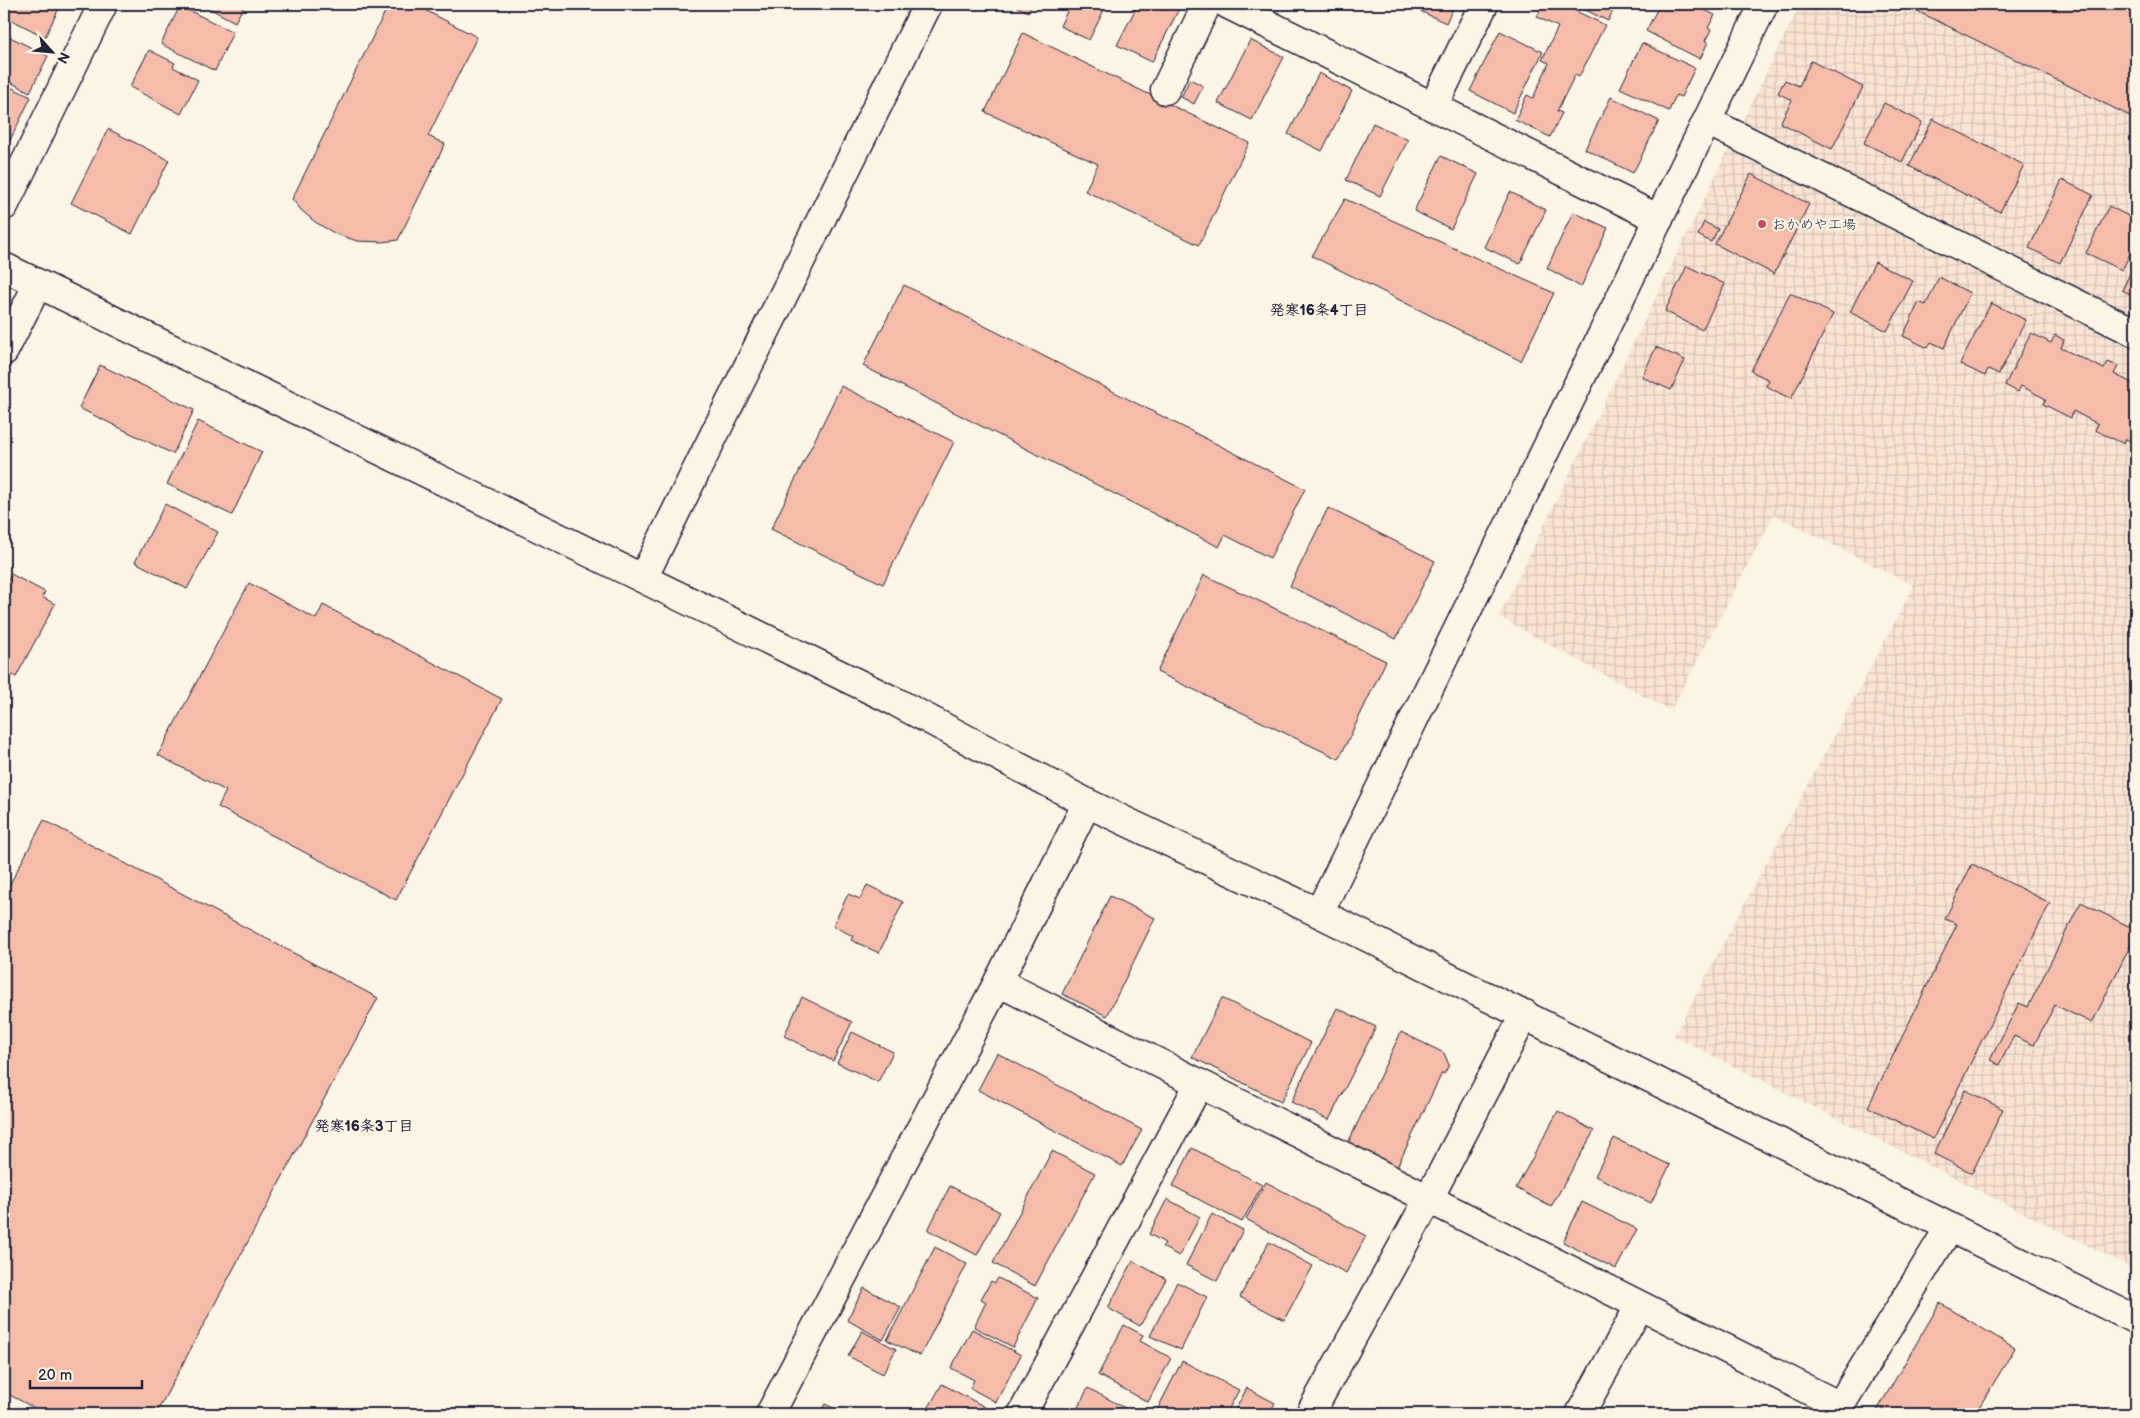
<svg xmlns="http://www.w3.org/2000/svg" width="2140" height="1418" viewBox="0 0 2140 1418" font-family="'Balsamiq Sans','Klee One',sans-serif">
  <style>
    .industrial { fill: url(#industrial-grid) }
    .building { fill: #f4bca9; stroke: #22223b }
    .lines { fill: none; stroke-linecap: round; stroke-linejoin: round }
    .minor-casing { stroke: #22223b; stroke-width: 31 }
    .minor { stroke: #fcf5e5; stroke-width: 28 }
    .poi-dot { fill: #d1495b; stroke: #fcf5e5; stroke-width: 2 }
    .labels { text-anchor: middle; dominant-baseline: central; stroke-width: 4.5; stroke-linejoin: round; paint-order: stroke }
    .poi-label { font-size: 14px; fill: #22223b; stroke: #fcf5e5; text-anchor: start }
    .neighbourhood-label { font-size: 15px; font-weight: bold; fill: #22223b; stroke: #fcf5e5 }
  </style>
  <defs>
    <pattern id="industrial-grid" width="8" height="8" patternUnits="userSpaceOnUse" patternTransform="scale(1.25)"><rect width="8" height="8" fill="#fae4d3"/><path d="M0 4h8M4 0v8" fill="none" stroke="#d6c3b6"/></pattern>
  </defs>
  <rect width="100%" height="100%" fill="#fcf5e5"/>
  <filter id="ink" filterUnits="userSpaceOnUse"><feTurbulence type="fractalNoise" baseFrequency=".02" numOctaves="2"/><feDisplacementMap in="SourceGraphic" scale="10" xChannelSelector="R" yChannelSelector="G"/><feConvolveMatrix kernelMatrix="1 2 1 2 8 2 1 2 1" color-interpolation-filters="sRGB"/></filter>
  <g filter="url(#ink)">
    <!-- industrial -->
    <path class="industrial" d="M1800 4H2136V1270L1674 1036 1914 586 1774 515 1671 711 1499 617Z"/>
    <!-- building -->
    <g class="building">
      <path d="M4 4H61L45 37 4 16Z"/>
      <path d="M201 4H245L235 22Z"/>
      <path d="M389 4H431L427 11 477 37 428 136 445 144 398 240 382 242 357 241 334 233 315 222 301 210 292 199Z"/>
      <path d="M1011 4H1032L1028 12Z"/>
      <path d="M1067 4H1107L1089 40 1060 26 1070 5Z"/>
      <path d="M1138 4 1181 5 1152 62 1117 45Z"/>
      <path d="M1405 4H1455L1446 23Z"/>
      <path d="M1543 4H1561L1605 25 1579 77 1575 75 1557 111 1562 113 1550 137 1515 120 1527 95 1533 98 1549 63 1542 60 1558 27 1537 17Z"/>
      <path d="M1573 4H1616L1608 21Z"/>
      <path d="M1660 4H1692L1715 15 1708 28 1711 30 1705 41 1708 42 1700 59 1646 31Z"/>
      <path d="M1903 4H2136V119Z"/>
      <path d="M180 6 233 32 215 71 161 44Z"/>
      <path d="M1500 31 1543 52 1513 113 1470 91Z"/>
      <path d="M1023 33 1249 143 1199 245 1085 191 1098 164 985 112Z"/>
      <path d="M4 34 48 56 30 92 4 79Z"/>
      <path d="M1250 40 1284 57 1252 120 1218 103Z"/>
      <path d="M1642 43 1695 68 1681 97 1676 95 1669 111 1620 88Z"/>
      <path d="M149 50 175 63 173 67 198 80 181 114 130 87Z"/>
      <path d="M1811 61 1863 87 1832 149 1780 123 1792 100 1778 93 1785 80 1799 86Z"/>
      <path d="M1319 73 1352 91 1322 151 1288 134Z"/>
      <path d="M1190 79 1203 86 1194 104 1181 97Z"/>
      <path d="M4 84 31 97 4 153Z"/>
      <path d="M1611 97 1659 121 1633 173 1585 149Z"/>
      <path d="M1884 103 1922 122 1902 162 1864 143Z"/>
      <path d="M1933 119 2024 165 2000 212 1909 166Z"/>
      <path d="M1373 123 1408 140 1380 196 1346 180Z"/>
      <path d="M108 129 169 160 132 234 71 203Z"/>
      <path d="M1441 156 1478 174 1451 229 1414 211Z"/>
      <path d="M1751 174 1809 204 1774 274 1715 244Z"/>
      <path d="M2062 180 2093 195 2060 263 2029 248Z"/>
      <path d="M1510 192 1546 210 1520 264 1484 247Z"/>
      <path d="M1345 199 1554 293 1521 361 1312 256Z"/>
      <path d="M2109 206 2136 220V242L2122 270 2086 253Z"/>
      <path d="M1573 212 1608 228 1581 287 1547 268Z"/>
      <path d="M1704 222 1718 229 1711 242 1698 235Z"/>
      <path d="M2136 261V297L2122 290Z"/>
      <path d="M1875 262 1913 281 1887 331 1850 312Z"/>
      <path d="M1687 266 1725 284 1702 330 1665 311Z"/>
      <path d="M1939 277 1970 293 1944 348 1931 342 1928 348 1903 336 1919 302 1926 305Z"/>
      <path d="M904 285 1305 489 1270 558 1225 535 1219 547 863 366Z"/>
      <path d="M1790 293 1833 314 1791 399 1766 386 1769 380 1751 371Z"/>
      <path d="M1991 303 2026 320 1999 374 1988 369 1985 376 1960 364Z"/>
      <path d="M2031 333 2051 343 2055 335 2064 340 2061 348 2104 369 2108 362 2118 366 2114 374 2136 385V444L2126 439 2124 444 2095 430 2098 424 2073 411 2071 418 2043 404 2046 399 2021 386 2018 392 2005 385Z"/>
      <path d="M1656 347 1685 360 1671 390 1642 377Z"/>
      <path d="M100 365 194 410 173 454 79 408Z"/>
      <path d="M841 386 954 442 883 584 771 529Z"/>
      <path d="M198 421 262 452 232 515 167 484Z"/>
      <path d="M165 504 218 532 187 589 135 562Z"/>
      <path d="M1328 508 1435 561 1396 639 1290 586Z"/>
      <path d="M11 574 45 592 42 597 55 604 16 677 4 671V589Z"/>
      <path d="M1204 575 1386 661 1339 759 1157 672Z"/>
      <path d="M249 583 316 619 323 605 502 699 396 900 218 807 226 791 158 755Z"/>
      <path d="M44 820 378 998 156 1414H46L4 1392V895Z"/>
      <path d="M1972 864 2050 903 1933 1139 1868 1107 1957 924 1945 919Z"/>
      <path d="M867 885 903 902 879 953 851 940 853 936 833 926 848 894 860 899Z"/>
      <path d="M1110 896 1155 918 1107 1016 1062 994Z"/>
      <path d="M2081 902 2136 930V934L2092 1023 2055 1005 2034 1045 2014 1036 1999 1065 1990 1060 2019 1003 2028 1007Z"/>
      <path d="M802 997 852 1022 833 1061 784 1036Z"/>
      <path d="M1222 998 1311 1043 1281 1102 1192 1057Z"/>
      <path d="M1337 1008 1376 1027 1329 1120 1291 1102Z"/>
      <path d="M852 1032 893 1052 878 1082 837 1063Z"/>
      <path d="M1401 1032 1444 1053 1449 1065 1444 1074 1442 1073 1397 1167 1348 1143Z"/>
      <path d="M997 1053 1142 1130 1122 1166 978 1090Z"/>
      <path d="M1965 1090 2003 1109 1972 1173 1934 1154Z"/>
      <path d="M1558 1111 1594 1131 1551 1207 1516 1188Z"/>
      <path d="M1614 1138 1670 1165 1651 1203 1595 1176Z"/>
      <path d="M1192 1148 1262 1185 1242 1222 1173 1186Z"/>
      <path d="M1052 1151 1095 1173 1035 1286 993 1263Z"/>
      <path d="M1266 1182 1366 1236 1346 1273 1246 1219Z"/>
      <path d="M950 1186 1000 1212 977 1255 928 1230Z"/>
      <path d="M1167 1199 1200 1217 1179 1256 1162 1247 1165 1243 1149 1234Z"/>
      <path d="M1582 1202 1637 1229 1616 1269 1563 1242Z"/>
      <path d="M1212 1214 1243 1230 1217 1281 1186 1265Z"/>
      <path d="M1269 1242 1313 1266 1284 1320 1240 1297Z"/>
      <path d="M935 1247 967 1264 920 1356 887 1340Z"/>
      <path d="M1133 1261 1166 1279 1140 1326 1108 1308Z"/>
      <path d="M998 1278 1038 1298 1013 1347 974 1327 986 1302 981 1299 991 1281 995 1283Z"/>
      <path d="M1177 1282 1207 1297 1181 1350 1150 1336Z"/>
      <path d="M864 1288 901 1307 883 1340 847 1320Z"/>
      <path d="M1940 1303 2015 1348 1975 1414H1875Z"/>
      <path d="M1124 1325 1143 1335 1140 1341 1171 1358 1148 1402 1098 1375Z"/>
      <path d="M972 1329 1021 1355 996 1402 970 1388 974 1380 951 1368Z"/>
      <path d="M862 1331 896 1349 883 1374 848 1356Z"/>
      <path d="M1182 1361 1239 1390 1226 1414H1155Z"/>
      <path d="M942 1384 985 1407 981 1414H925Z"/>
      <path d="M1088 1388 1136 1414H1081L1082 1412 1077 1409Z"/>
      <path d="M1247 1388 1275 1403 1269 1414H1233Z"/>
      <path d="M825 1404 845 1414H820Z"/>
    </g>
    <g class="lines">
      <defs>
        <g id="minor">
          <path d="M1227 4 1659 219"/>
          <path d="M1165 90 1207 4"/>
          <path d="M1433 107 1484 4"/>
          <path d="M1707 121 2136 333"/>
          <path d="M4 206 103 4"/>
          <path d="M4 267 896 702 1087 803 1319 913 2136 1320"/>
          <path d="M4 351 38 284"/>
          <path d="M643 578 928 4"/>
          <path d="M1319 913 1764 4"/>
          <path d="M998 982 1840 1406"/>
          <path d="M770 1414 998 982 1087 803"/>
          <path d="M1022 1414 1199 1084"/>
          <path d="M1310 1414 1428 1200 1525 1014"/>
          <path d="M1580 1414 1639 1307"/>
          <path d="M1835 1414 1949 1228"/>
        </g>
      </defs>
      <!-- minor casing -->
      <use href="#minor" class="minor-casing"/>
      <!-- minor -->
      <use href="#minor" class="minor"/>
    </g>
  </g>
  <!-- markers -->
  <circle class="poi-dot" cx="1762" cy="224" r="5"/>
  <g class="labels">
    <!-- poi labels -->
    <g class="poi-label">
      <text x="1772" y="224">おかめや工場</text>
    </g>
    <!-- neighbourhood labels -->
    <g class="neighbourhood-label">
      <text x="1319" y="310">発寒16条4丁目</text>
      <text x="364" y="1126">発寒16条3丁目</text>
    </g>
  </g>
  <!-- margin -->
  <rect width="2140" height="1418" fill="none" stroke="#fcf5e5" stroke-width="20"/>
  <rect x="10" y="10" width="2120" height="1398" fill="none" stroke="#22223b" stroke-width="2" filter="url(#ink)"/>
  <!-- north arrow -->
  <g transform="translate(52 52) rotate(117)" stroke="#fcf5e5" stroke-width="4" paint-order="stroke">
  <path d="M0-4L9 19L0 12L-9 19Z" fill="#22223b"/>
  <text y="-8" font-size="14" font-weight="bold" text-anchor="middle" fill="#22223b">N</text>
  </g>
  <!-- scale -->
  <path d="M30 1380v8h112v-8" fill="none" stroke="#22223b" stroke-width="2.5"/>
  <text x="38" y="1380" font-size="15" fill="#22223b" stroke="#fcf5e5" stroke-width="4" paint-order="stroke">20 m</text>
</svg>
